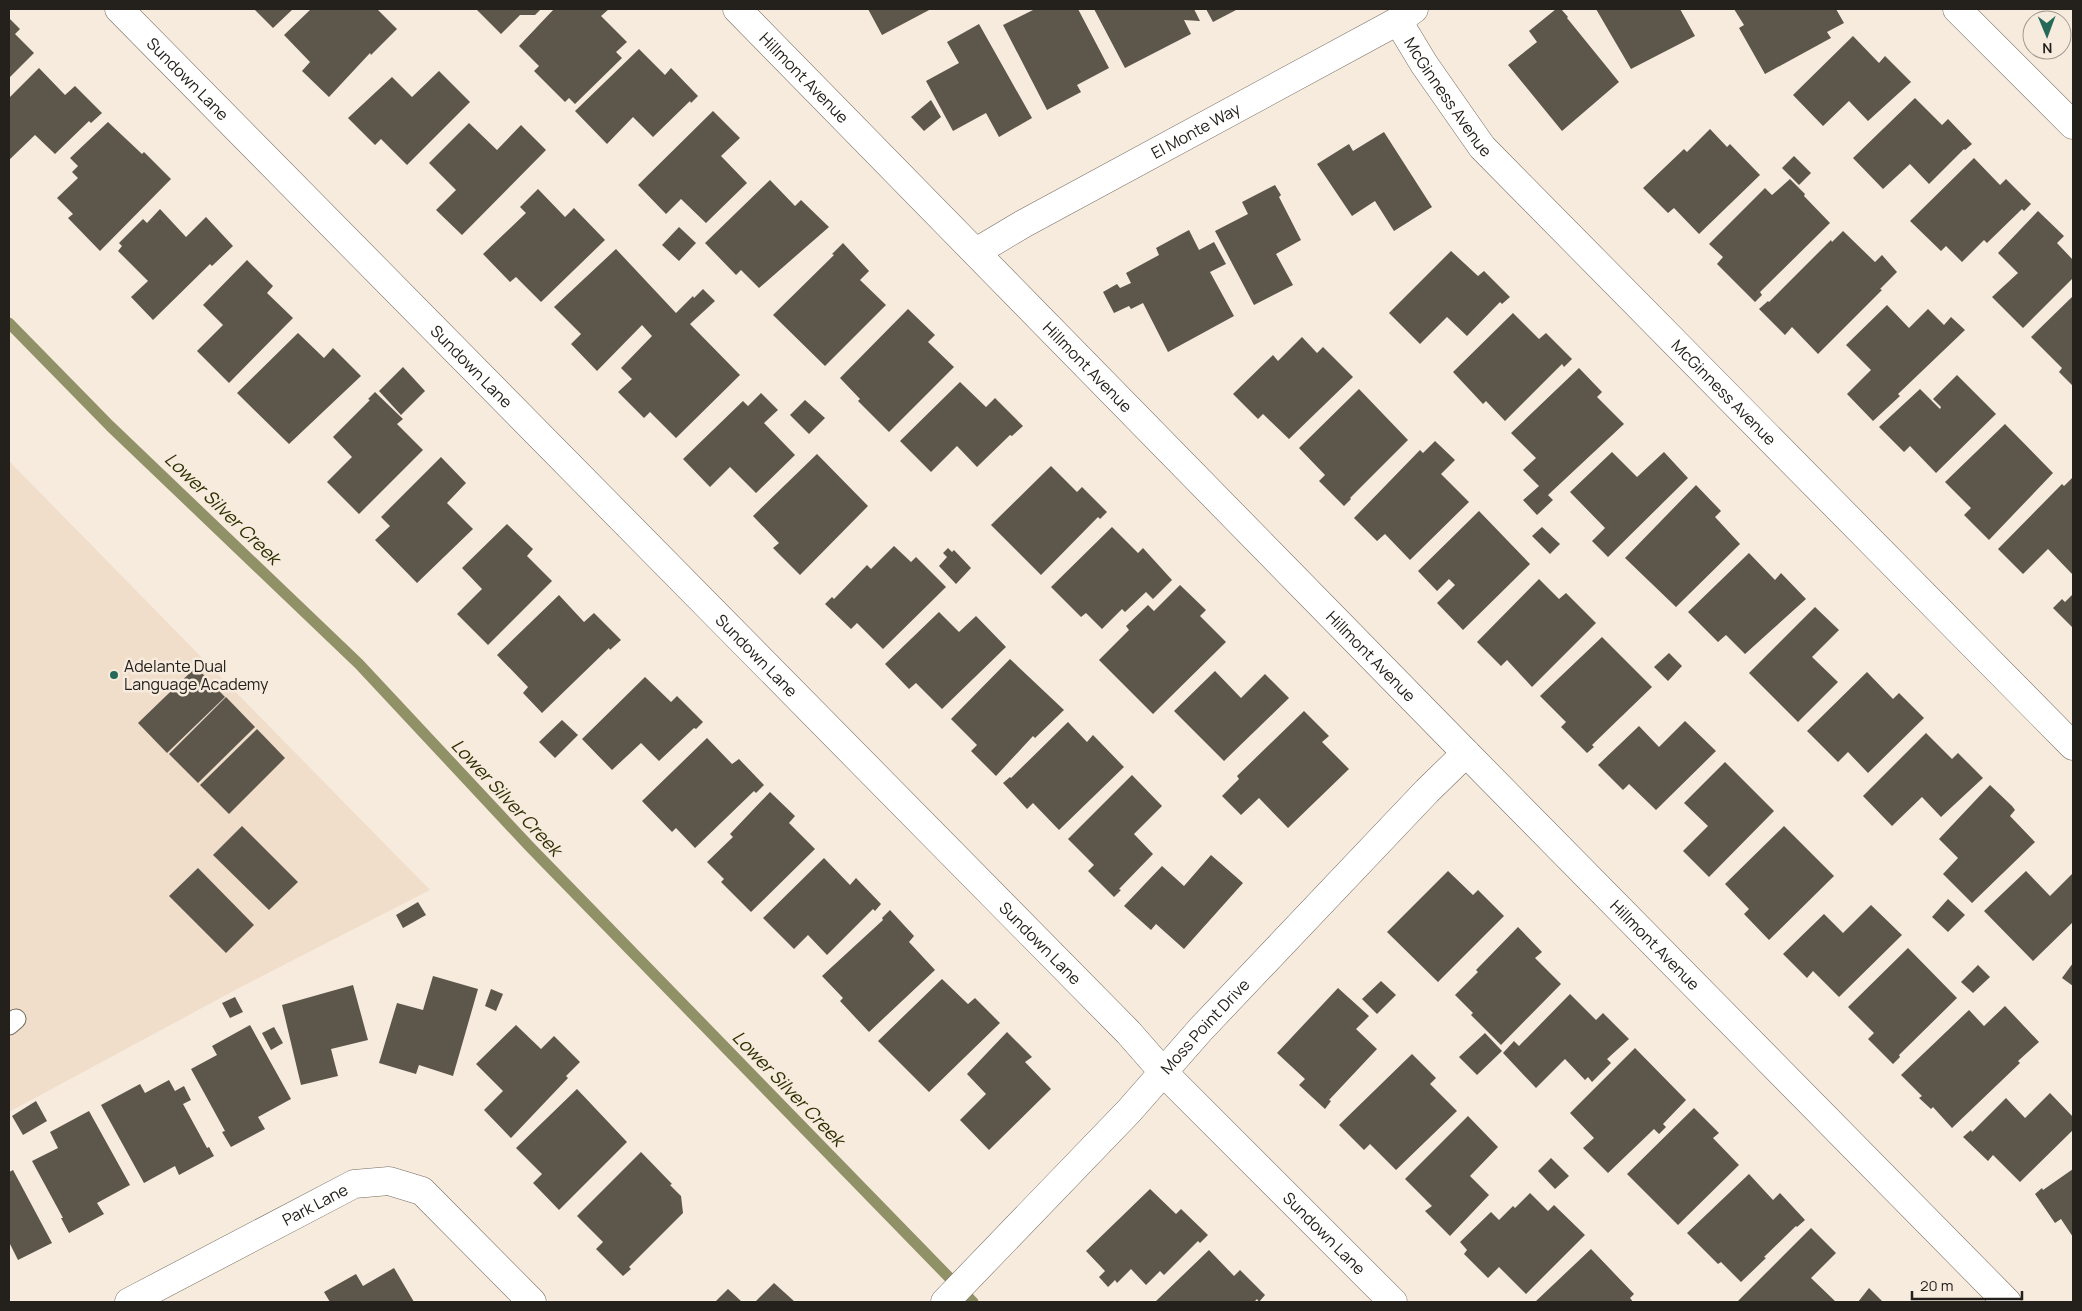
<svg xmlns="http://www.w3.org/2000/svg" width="2082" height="1311" viewBox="0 0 2082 1311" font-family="Manrope,sans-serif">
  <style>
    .built { fill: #f0decb }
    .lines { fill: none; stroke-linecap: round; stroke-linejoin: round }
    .stream { stroke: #909167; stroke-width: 11 }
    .building { fill: #5c574a }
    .lane-casing { stroke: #756a5f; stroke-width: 21 }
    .street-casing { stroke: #756a5f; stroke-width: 29 }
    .lane { stroke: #fff; stroke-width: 19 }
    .street { stroke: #fff; stroke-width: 28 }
    .poi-dot { fill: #266959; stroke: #f7ebde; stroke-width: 2 }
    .labels { text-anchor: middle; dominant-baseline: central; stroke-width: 5; stroke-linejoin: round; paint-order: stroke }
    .street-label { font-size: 16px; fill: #24201b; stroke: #f7ebde }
    .poi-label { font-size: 16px; fill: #24201b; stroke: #f7ebde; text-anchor: start }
    .water-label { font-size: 18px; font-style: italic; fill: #2e2f00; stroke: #f7ebde }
  </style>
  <rect width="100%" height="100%" fill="#f7ebde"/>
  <!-- built -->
  <path class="built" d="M9 461 430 890 239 988 9 1112Z"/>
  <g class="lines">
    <!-- stream -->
    <path class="stream" d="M9 323 110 426 359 664 530 847 973 1302"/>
  </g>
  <!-- building -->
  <g class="building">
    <path d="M254 9H293L273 28Z"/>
    <path d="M311 9H377L397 29 371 55 370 53 329 97 302 71 310 62 284 35Z"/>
    <path d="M476 9H541L535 15H520L501 34Z"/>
    <path d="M554 9H609L601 16 627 42 616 52 622 58 575 104 569 98 565 102 534 71 539 66 519 46Z"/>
    <path d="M868 9H931L882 35Z"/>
    <path d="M1035 9H1078L1109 68 1077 85 1081 92 1047 110 1003 25Z"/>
    <path d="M1094 9H1194L1200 21 1184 20 1191 34 1125 68Z"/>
    <path d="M1206 9H1238L1213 22Z"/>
    <path d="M1556 9H1561L1568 17 1567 18 1619 82 1562 131 1508 65 1537 42 1529 31Z"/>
    <path d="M1596 9H1680L1695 36 1631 69Z"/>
    <path d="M1734 9H1836L1844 23 1827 32 1831 38 1765 74 1739 28 1744 25Z"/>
    <path d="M9 18 20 29 15 34 34 53 9 78Z"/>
    <path d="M979 24 1032 118 999 137 986 113 953 131 926 81 959 63 947 42Z"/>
    <path d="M1853 36 1879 63 1885 56 1911 82 1868 121 1849 101 1823 126 1793 95Z"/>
    <path d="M639 49 665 75 671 68 698 96 691 103 690 101 653 137 633 117 607 144 575 111Z"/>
    <path d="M39 68 65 95 75 86 102 113 91 123 89 121 55 154 35 135 9 160V98Z"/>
    <path d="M439 71 470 102 407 165 381 139 375 145 348 118 392 77 412 97Z"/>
    <path d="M1915 98 1942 125 1948 119 1972 144 1965 150 1964 149 1929 184 1910 164 1883 189 1853 158Z"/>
    <path d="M931 100 941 117 924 131 911 117Z"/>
    <path d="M713 111 740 138 721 156 747 183 706 223 681 199 666 214 638 185Z"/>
    <path d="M108 122 142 154 144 152 171 179 100 251 68 218 73 214 57 198 78 178 72 172 78 166 70 158Z"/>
    <path d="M469 123 497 150 521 125 546 150 462 235 436 210 456 190 429 163Z"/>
    <path d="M1710 129 1727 147 1730 144 1760 175 1699 234 1674 208 1668 213 1643 188 1684 149 1687 152Z"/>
    <path d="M1384 132 1432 207 1394 231 1375 201 1352 216 1317 164 1349 144 1353 151Z"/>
    <path d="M1794 156 1811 173 1799 185 1782 168Z"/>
    <path d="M1974 158 2000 185 2006 179 2031 204 2024 211 2022 209 1987 243 1984 240 1962 262 1946 246 1941 251 1910 221Z"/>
    <path d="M1790 179 1805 194 1804 196 1830 223 1760 292 1762 295 1755 302 1717 264 1723 257 1709 244 1765 188 1772 195Z"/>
    <path d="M770 180 795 206 801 200 829 227 759 288 741 270 736 275 705 243Z"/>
    <path d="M1275 185 1281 195 1279 197 1301 240 1276 254 1293 285 1254 305 1215 231 1248 214 1242 202Z"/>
    <path d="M538 189 565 217 574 208 605 240 541 302 516 277 510 282 483 254 526 213 520 207Z"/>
    <path d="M160 209 186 237 206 217 233 246 212 266 210 264 153 320 131 297 148 281 118 251 122 246 119 243 143 219 147 223Z"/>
    <path d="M2038 211 2064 236 2057 243 2073 260V278L2023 328 1992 297 2018 273 1998 253Z"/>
    <path d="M679 227 696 243 679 261 662 245Z"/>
    <path d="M1189 230 1199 250 1214 242 1226 264 1210 272 1234 316 1168 352 1143 303 1131 309 1129 306 1114 313 1103 292 1117 284 1120 288 1131 283 1126 273 1159 255 1156 248Z"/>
    <path d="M1843 231 1875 262 1882 255 1897 272 1880 289 1882 290 1818 354 1792 327 1785 335 1759 309 1768 301 1769 302 1831 240 1832 242Z"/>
    <path d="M843 243 869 271 860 280 886 305 825 366 773 315 834 255 832 254Z"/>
    <path d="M616 249 676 313 693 296 694 298 703 289 715 301 690 324 740 375 676 438 650 412 644 418 618 392 632 379 621 368 652 336 642 325 597 371 571 344 581 334 554 307Z"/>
    <path d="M1451 251 1478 276 1484 271 1510 297 1502 304 1500 302 1467 336 1447 317 1420 344 1389 313Z"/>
    <path d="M247 260 273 286 267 293 293 318 229 383 197 351 223 325 203 305Z"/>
    <path d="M2073 296V386L2059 372 2062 368 2031 337Z"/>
    <path d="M1887 305 1909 328 1928 309 1944 325 1951 317 1965 330 1898 394 1900 396 1873 421 1847 394 1871 370 1846 345Z"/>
    <path d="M908 309 935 335 928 342 954 367 889 432 858 401 860 399 840 378Z"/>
    <path d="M1513 313 1539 339 1546 333 1572 359 1564 367 1562 364 1505 421 1486 401 1483 404 1453 372Z"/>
    <path d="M298 333 324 358 333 348 361 376 289 444 237 393Z"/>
    <path d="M1302 337 1317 353 1323 347 1353 377 1289 439 1263 414 1258 419 1233 394 1273 355 1278 361Z"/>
    <path d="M403 367 425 391 401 415 379 391Z"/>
    <path d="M1579 368 1602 392 1597 397 1624 424 1548 495 1553 500 1537 515 1523 500 1539 486 1523 470 1536 458 1511 433Z"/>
    <path d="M1957 375 1996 414 1936 473 1910 446 1904 452 1879 427 1920 389 1940 409 1941 407 1933 399Z"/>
    <path d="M960 382 986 407 995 398 1023 426 1012 436 1010 435 977 467 957 446 931 472 900 441Z"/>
    <path d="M1359 389 1408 440 1350 498 1351 499 1344 506 1319 481 1325 475 1299 448Z"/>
    <path d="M375 392 403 419 397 424 423 450 359 514 327 482 352 457 333 437 370 400 368 399Z"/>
    <path d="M761 393 778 410 764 423 795 455 756 493 730 467 710 487 683 459 743 401 748 406Z"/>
    <path d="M805 400 825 418 809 434 790 415Z"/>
    <path d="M2005 424 2053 473 1989 540 1964 515 1971 508 1945 482Z"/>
    <path d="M1435 441 1455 460 1441 474 1469 502 1410 560 1385 534 1377 541 1354 518 1420 450 1423 453Z"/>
    <path d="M1612 452 1637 477 1664 452 1688 478 1608 557 1592 541 1605 528 1570 492Z"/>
    <path d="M817 454 868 506 800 575 773 548 779 543 753 516Z"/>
    <path d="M441 457 466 483 447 503 473 529 417 583 375 540 390 526 381 517Z"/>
    <path d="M1051 466 1077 492 1082 487 1107 512 1100 519 1098 517 1041 575 991 525Z"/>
    <path d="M2073 477V575L2048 549 2023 574 1998 549 2062 484 2064 486Z"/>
    <path d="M1696 485 1721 511 1715 517 1740 544 1676 607 1625 558Z"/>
    <path d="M1479 511 1530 564 1463 630 1437 603 1455 585 1449 579 1437 591 1418 571Z"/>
    <path d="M507 524 533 549 527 556 552 581 488 645 457 614 482 589 462 568Z"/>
    <path d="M1112 527 1138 553 1143 548 1172 580 1153 599 1146 592 1125 612 1122 609 1102 629 1086 613 1081 617 1051 587Z"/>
    <path d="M1542 527 1560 544 1550 554 1532 536Z"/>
    <path d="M894 546 911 562 916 557 946 587 883 649 857 623 851 629 825 604 832 597 834 599 867 565 871 569Z"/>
    <path d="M948 548 952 552 954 550 971 568 956 584 939 566 947 557 943 553Z"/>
    <path d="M1749 553 1775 580 1781 573 1806 599 1745 654 1726 635 1718 642 1688 612Z"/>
    <path d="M1539 579 1559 599 1566 593 1596 623 1532 687 1507 660 1501 666 1477 642Z"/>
    <path d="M1180 585 1206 610 1200 616 1226 642 1153 714 1099 660 1129 630 1126 626 1148 605 1154 611Z"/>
    <path d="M2073 594V628L2053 608 2062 599 2065 602Z"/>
    <path d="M559 595 584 622 594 613 621 640 610 650 609 648 542 713 523 693 528 687 497 655Z"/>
    <path d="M1815 607 1839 630 1812 657 1838 682 1798 722 1749 673Z"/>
    <path d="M939 612 959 632 976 616 1006 647 942 709 916 683 909 689 885 664Z"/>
    <path d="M1602 637 1652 687 1592 745 1594 747 1587 753 1561 727 1566 722 1540 696Z"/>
    <path d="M1669 653 1682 666 1668 681 1654 667Z"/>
    <path d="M1010 659 1064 710 1035 738 1033 736 996 776 971 751 977 745 951 719Z"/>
    <path d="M196 667 225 697 167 753 138 723Z"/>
    <path d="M1215 671 1241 698 1265 674 1289 698 1224 761 1174 711Z"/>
    <path d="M1867 672 1893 699 1899 693 1924 718 1868 773 1848 752 1838 762 1807 731Z"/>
    <path d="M645 677 671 702 677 696 703 722 696 729 694 728 659 761 641 743 612 770 582 739Z"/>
    <path d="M226 697 255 727 198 783 169 754Z"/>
    <path d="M1304 711 1329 736 1322 742 1349 769 1288 828 1259 798 1241 815 1222 796 1239 779 1237 776Z"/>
    <path d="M562 720 578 735 555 758 539 742Z"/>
    <path d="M1685 721 1716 751 1656 810 1629 784 1623 790 1598 765 1639 726 1659 747Z"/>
    <path d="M1068 722 1087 742 1093 735 1124 767 1059 830 1033 803 1027 809 1003 783 1010 777 1011 778Z"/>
    <path d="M257 729 285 758 229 814 200 785Z"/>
    <path d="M1926 733 1952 759 1958 753 1983 778 1941 817 1922 797 1892 826 1863 796Z"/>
    <path d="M707 738 732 764 739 759 764 785 756 793 754 791 695 848 676 828 672 832 642 801Z"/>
    <path d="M1725 762 1774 811 1709 877 1683 851 1708 826 1684 803Z"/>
    <path d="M1132 775 1162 806 1134 834 1153 854 1119 889 1121 890 1114 897 1088 871 1094 865 1068 839Z"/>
    <path d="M1990 785 2012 806 2015 810 2010 816 2035 842 1972 903 1943 874 1958 858 1939 839Z"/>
    <path d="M770 792 795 816 789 823 815 849 751 912 721 882 724 879 707 862 733 837 730 834Z"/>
    <path d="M242 826 298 882 269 910 213 855Z"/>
    <path d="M1784 826 1834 876 1769 940 1744 914 1749 909 1725 884Z"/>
    <path d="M1211 855 1243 883 1184 949 1156 924 1151 930 1124 906 1162 866 1184 886Z"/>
    <path d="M824 858 850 885 856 878 881 904 875 911 873 909 827 955 808 935 794 949 763 918Z"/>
    <path d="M198 868 254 925 226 953 169 896Z"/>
    <path d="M1448 871 1473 895 1478 890 1504 916 1438 982 1387 932Z"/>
    <path d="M2026 871 2050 896 2073 873V922L2033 961 1984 911Z"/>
    <path d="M1948 899 1965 915 1948 932 1932 917Z"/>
    <path d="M418 902 426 915 403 928 396 915Z"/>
    <path d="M1871 905 1902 935 1839 997 1813 971 1807 978 1783 954 1824 914 1843 933Z"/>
    <path d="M890 910 914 936 909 942 935 970 869 1032 840 1001 843 998 822 976 883 920 882 918Z"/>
    <path d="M1518 927 1542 952 1535 958 1561 984 1501 1045 1471 1015 1473 1013 1455 995 1478 972 1476 970Z"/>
    <path d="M1908 948 1957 998 1899 1055 1900 1057 1893 1064 1868 1039 1874 1033 1848 1007Z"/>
    <path d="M2073 963V986L2062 978Z"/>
    <path d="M1978 965 1990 977 1973 993 1961 982Z"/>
    <path d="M433 976 478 989 453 1076 419 1065 416 1074 379 1063 397 1003 423 1010Z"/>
    <path d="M942 979 968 1004 975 998 1000 1023 929 1092 878 1041Z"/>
    <path d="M1381 981 1396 995 1377 1014 1362 999Z"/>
    <path d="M353 985 368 1040 331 1049 338 1076 301 1085 282 1005Z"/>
    <path d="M1338 988 1369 1016 1356 1029 1377 1049 1329 1100 1331 1101 1325 1109 1299 1085 1305 1079 1277 1053Z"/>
    <path d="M491 989 503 994 496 1011 485 1006Z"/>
    <path d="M1570 994 1596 1020 1603 1013 1629 1039 1607 1059 1611 1063 1592 1082 1588 1077 1585 1080 1565 1059 1536 1088 1503 1053 1514 1041 1519 1046Z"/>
    <path d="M235 997 243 1012 230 1018 222 1003Z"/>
    <path d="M2005 1006 2039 1042 2018 1061 2020 1063 1952 1128 1933 1107 1931 1109 1919 1098 1922 1096 1901 1075 1969 1010 1984 1026Z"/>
    <path d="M250 1025 291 1099 258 1117 265 1129 231 1147 222 1132 225 1131 191 1069 217 1055 212 1046Z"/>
    <path d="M516 1025 541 1049 554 1036 580 1062 566 1076 568 1078 511 1138 484 1110 503 1091 476 1064Z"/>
    <path d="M274 1027 283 1043 271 1050 262 1033Z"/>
    <path d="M1007 1032 1032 1057 1025 1062 1051 1089 989 1150 960 1120 986 1094 967 1074Z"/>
    <path d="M1485 1033 1502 1051 1477 1075 1459 1057Z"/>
    <path d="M1635 1048 1686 1100 1663 1124 1666 1127 1659 1134 1654 1129 1608 1173 1583 1148 1594 1138 1570 1113Z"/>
    <path d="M1412 1054 1436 1078 1430 1084 1457 1111 1396 1170 1370 1144 1364 1150 1339 1125Z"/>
    <path d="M169 1080 175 1091 184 1086 191 1100 183 1104 207 1148 209 1147 214 1156 179 1175 175 1166 144 1183 101 1105 140 1084 145 1093Z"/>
    <path d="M577 1089 627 1142 559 1210 533 1183 542 1174 516 1148Z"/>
    <path d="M2050 1093 2073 1117V1130L2020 1182 1993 1155 1988 1161 1963 1137 1971 1130 1972 1132 2006 1098 2025 1118Z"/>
    <path d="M36 1101 47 1121 23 1135 12 1116Z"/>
    <path d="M1694 1108 1719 1133 1713 1138 1739 1165 1678 1225 1627 1174Z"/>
    <path d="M89 1111 130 1185 97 1203 104 1214 69 1233 61 1218H63L32 1161 58 1148 50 1132Z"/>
    <path d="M1468 1116 1498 1147 1470 1176 1489 1195 1450 1236 1425 1211 1432 1206 1405 1179Z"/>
    <path d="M641 1152 672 1184 670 1185 681 1196 683 1213 629 1267 631 1269 623 1276 596 1249 603 1242 577 1216Z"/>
    <path d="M1551 1158 1569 1176 1555 1189 1538 1171Z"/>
    <path d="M2073 1169V1237L2061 1219 2055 1223 2035 1194 2042 1188 2043 1190Z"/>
    <path d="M13 1170 52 1243 18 1260 9 1242V1172Z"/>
    <path d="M1749 1174 1773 1200 1780 1193 1805 1220 1797 1227 1796 1226 1764 1257 1766 1258 1741 1282 1721 1262 1718 1264 1687 1233Z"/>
    <path d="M1150 1189 1176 1214 1181 1209 1208 1235 1200 1243 1198 1241 1164 1275 1160 1271 1146 1285 1131 1269 1117 1283 1115 1280 1108 1287 1099 1277 1105 1271 1086 1251Z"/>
    <path d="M1530 1193 1548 1211 1554 1205 1585 1235 1526 1294 1499 1267 1488 1278 1464 1254 1467 1250 1460 1242 1491 1212 1499 1220 1513 1206 1515 1208Z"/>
    <path d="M1811 1228 1836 1253 1811 1278 1836 1302H1737Z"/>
    <path d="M1591 1249 1634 1294 1630 1298 1633 1302H1535Z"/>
    <path d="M1209 1250 1234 1276 1240 1270 1265 1295 1259 1302 1257 1299 1254 1302H1155Z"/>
    <path d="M394 1268 414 1302H330L324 1292 356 1274 363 1286Z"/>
    <path d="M774 1283 795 1302H755Z"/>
    <path d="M1869 1288 1883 1302H1858Z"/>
    <path d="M728 1289 742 1302H715Z"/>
  </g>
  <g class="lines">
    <defs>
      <path id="lane" d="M9 1025 16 1019"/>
      <g id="street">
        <path id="s1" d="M119 9 1128 1032 1164 1073 1393 1302"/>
        <path id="s2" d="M737 9 1466 753 2007 1302"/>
        <path d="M1957 9 2073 125"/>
        <path id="s3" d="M1398 21 1424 64 1482 147 2073 746"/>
        <path id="s4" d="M976 252 1023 224 1398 21 1414 9"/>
        <path id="s5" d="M129 1302 354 1184 389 1181 422 1191 532 1302"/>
        <path id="s6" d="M945 1302 1129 1111 1201 1029 1427 791 1466 753"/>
      </g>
    </defs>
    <!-- lane casing -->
    <use href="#lane" class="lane-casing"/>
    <!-- street casing -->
    <use href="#street" class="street-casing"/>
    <!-- lane -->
    <use href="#lane" class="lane"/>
    <!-- street -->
    <use href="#street" class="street"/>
  </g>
  <!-- markers -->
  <circle class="poi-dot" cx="114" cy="675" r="5"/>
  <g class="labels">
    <!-- street labels -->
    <g class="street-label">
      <text stroke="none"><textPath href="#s1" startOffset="98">Sundown Lane</textPath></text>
      <text stroke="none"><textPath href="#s2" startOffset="96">Hillmont Avenue</textPath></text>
      <text stroke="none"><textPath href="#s3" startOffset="91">McGinness Avenue</textPath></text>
      <text stroke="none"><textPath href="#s4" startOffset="251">El Monte Way</textPath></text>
      <text stroke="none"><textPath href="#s1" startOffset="502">Sundown Lane</textPath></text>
      <text stroke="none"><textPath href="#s2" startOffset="501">Hillmont Avenue</textPath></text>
      <text stroke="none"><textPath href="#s3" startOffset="496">McGinness Avenue</textPath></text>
      <text stroke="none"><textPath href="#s1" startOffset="908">Sundown Lane</textPath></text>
      <text stroke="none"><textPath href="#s2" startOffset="906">Hillmont Avenue</textPath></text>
      <text stroke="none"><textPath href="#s1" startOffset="1312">Sundown Lane</textPath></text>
      <text stroke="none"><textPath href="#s2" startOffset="1311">Hillmont Avenue</textPath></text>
      <text stroke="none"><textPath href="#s6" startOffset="379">Moss Point Drive</textPath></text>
      <text stroke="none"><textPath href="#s5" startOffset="210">Park Lane</textPath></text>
      <text stroke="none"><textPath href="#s1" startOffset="1718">Sundown Lane</textPath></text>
    </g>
    <!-- poi labels -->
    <g class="poi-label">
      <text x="124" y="666">Adelante Dual<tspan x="124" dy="18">Language Academy</tspan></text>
    </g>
    <!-- water labels -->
    <g class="water-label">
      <text transform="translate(223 508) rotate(44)">Lower Silver Creek</text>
      <text transform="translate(507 797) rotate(47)">Lower Silver Creek</text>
      <text transform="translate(789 1088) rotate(46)">Lower Silver Creek</text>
    </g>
  </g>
  <!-- border -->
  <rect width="2082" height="1311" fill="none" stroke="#24201b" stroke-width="20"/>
  <!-- north arrow -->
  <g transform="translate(2047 35) rotate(179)"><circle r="24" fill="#f7ebde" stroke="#a39a90"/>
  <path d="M0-4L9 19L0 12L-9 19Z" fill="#266959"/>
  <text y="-8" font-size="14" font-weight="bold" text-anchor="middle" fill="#24201b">N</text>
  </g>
  <!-- scale -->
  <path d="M1912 1291v8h110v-8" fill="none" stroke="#24201b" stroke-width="2.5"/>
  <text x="1920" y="1291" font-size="15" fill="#24201b" stroke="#f7ebde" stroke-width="4" paint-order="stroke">20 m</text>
</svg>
